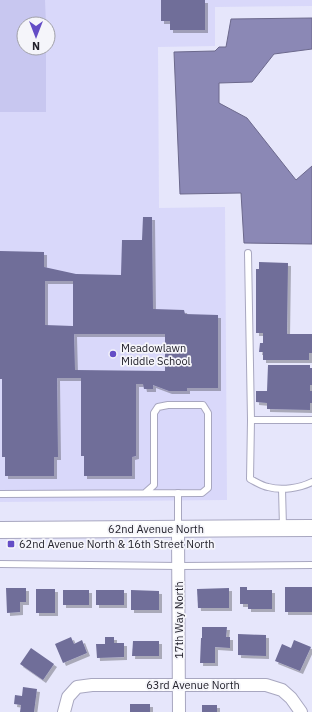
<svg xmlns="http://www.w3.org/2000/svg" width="312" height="712" viewBox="0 0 312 712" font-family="'IBM Plex Sans',sans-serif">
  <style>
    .built { fill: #d9d8fa; fill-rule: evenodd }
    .green { fill: #c8c7f0 }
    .water { fill: #8b88b5; stroke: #6c698c }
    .building { fill: #706e99; fill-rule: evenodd; filter: url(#shadow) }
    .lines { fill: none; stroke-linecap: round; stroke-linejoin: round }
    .service-casing { stroke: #a8a7c0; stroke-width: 8 }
    .minor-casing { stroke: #a8a7c0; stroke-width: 14 }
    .tertiary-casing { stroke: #a8a7c0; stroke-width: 18 }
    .service { stroke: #fff; stroke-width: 6 }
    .minor { stroke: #fff; stroke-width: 12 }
    .tertiary { stroke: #fff; stroke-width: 16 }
    .poi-dot { fill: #644dc6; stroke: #f5f5fa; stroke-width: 1.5 }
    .labels { text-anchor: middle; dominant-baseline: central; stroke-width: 3.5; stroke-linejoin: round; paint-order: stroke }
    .poi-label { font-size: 11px; fill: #23222c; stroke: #f5f5fa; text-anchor: start }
    .street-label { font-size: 11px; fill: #23222c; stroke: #f5f5fa }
  </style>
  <defs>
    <filter id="shadow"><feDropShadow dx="3" dy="3" stdDeviation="0" flood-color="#0004"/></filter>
  </defs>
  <rect width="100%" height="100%" fill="#e6e6fb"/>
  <!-- built -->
  <path class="built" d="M0 0H312V6L215 7V46L158 47 159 208 225 207 227 500 0 502ZM24 24H48V48H24Z"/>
  <!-- green -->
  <path class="green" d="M0 0H45L46 24H24V48H46V112H0Z"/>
  <!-- water -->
  <path class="water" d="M312 18V49L274 54 252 82 219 83V103L247 118 296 180 312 166V244L244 243 241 193 180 194 174 52 215 51 219 47H226L231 19Z"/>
  <!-- building -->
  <g class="building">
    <path d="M161 0H205V30H170V21H161Z"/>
    <path d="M143 217H152L153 309 184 310 185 314 218 315V388H187V391H169L153 385V389H144L143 384H136V456L132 457V476H84V456H81V378H57L58 457H54V476H5V457H2V379H0V251L44 252V267L76 274 121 275 122 240H142ZM45 281H73V326L45 325ZM74 334H165V371L75 370Z"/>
    <path d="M259 262 288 263 287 334H312V353H309V360H263V352H259L260 343H263V333H256V269H259Z"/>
    <path d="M268 365H310V368H312V385H310V391H312V403H310V410L267 409V403L256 402V391H267Z"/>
    <path d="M240 587H247V590H272V609H248V604H240Z"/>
    <rect x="285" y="587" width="27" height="25"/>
    <path d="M6 588H26V602H20V612L7 613Z"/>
    <path d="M229 588V608H198L197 589Z"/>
    <rect x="36" y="589" width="19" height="24"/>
    <rect x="63" y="590" width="26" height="15"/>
    <rect x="96" y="590" width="28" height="15"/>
    <path d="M131 590 159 591V610H131Z"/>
    <path d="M202 627H227L226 637H230V648L215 647V663H200L201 638H202Z"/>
    <path d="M238 634 266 635V656L238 655Z"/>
    <path d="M71 637 74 644 82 640 87 653 63 663 55 644Z"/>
    <path d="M105 637H114V643H124V657L97 658 96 644H105Z"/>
    <path d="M294 640 311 647 300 671 275 661 282 644 291 648Z"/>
    <path d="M133 641H159V656H132Z"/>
    <path d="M31 648 54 664 43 680 20 664Z"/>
    <path d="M23 687 37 689 34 712H20L21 705 14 704 15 695 22 696Z"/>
    <rect x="130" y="704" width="20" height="8"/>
    <rect x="202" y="705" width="15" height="7"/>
  </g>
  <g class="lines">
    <defs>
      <g id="service">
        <path d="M248 253 251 420 250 479C256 482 262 486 268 487 282 491 300 488 312 482"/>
        <path d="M251 420H312"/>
        <path d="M282 489 283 527"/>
        <path d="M178 493V529"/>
        <path d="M0 494 202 493 208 488V413L203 405H168L158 407 154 413V485L145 493"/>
        <path d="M0 564 179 566 312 565"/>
      </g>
      <g id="minor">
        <path d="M178 529 179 712"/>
        <path d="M64 712 68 697 77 687 92 685H266L282 690 291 698 301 712"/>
      </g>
      <path id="tertiary" d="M0 530 312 528"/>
    </defs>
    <!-- service casing -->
    <use href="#service" class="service-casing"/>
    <!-- minor casing -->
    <use href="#minor" class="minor-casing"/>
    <!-- tertiary casing -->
    <use href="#tertiary" class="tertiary-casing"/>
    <!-- service -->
    <use href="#service" class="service"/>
    <!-- minor -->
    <use href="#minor" class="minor"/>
    <!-- tertiary -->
    <use href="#tertiary" class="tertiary"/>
  </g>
  <!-- markers -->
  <g class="poi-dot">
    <circle cx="113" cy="354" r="4"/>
    <rect x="7" y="540" width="8" height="8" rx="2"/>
  </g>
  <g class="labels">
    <!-- poi labels -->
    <g class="poi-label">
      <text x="121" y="348">Meadowlawn<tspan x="121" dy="13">Middle School</tspan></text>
      <text x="19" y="544">62nd Avenue North &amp; 16th Street North</text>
    </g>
    <!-- street labels -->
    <g class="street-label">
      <text x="156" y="529">62nd Avenue North</text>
      <text transform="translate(179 620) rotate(-90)">17th Way North</text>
      <text x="193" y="685">63rd Avenue North</text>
    </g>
  </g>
  <!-- north arrow -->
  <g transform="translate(36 36) rotate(180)"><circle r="19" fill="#f5f5fa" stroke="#a1a1a8"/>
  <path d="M0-3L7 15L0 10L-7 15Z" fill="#644dc6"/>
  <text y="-6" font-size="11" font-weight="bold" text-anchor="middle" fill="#23222c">N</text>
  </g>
</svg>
